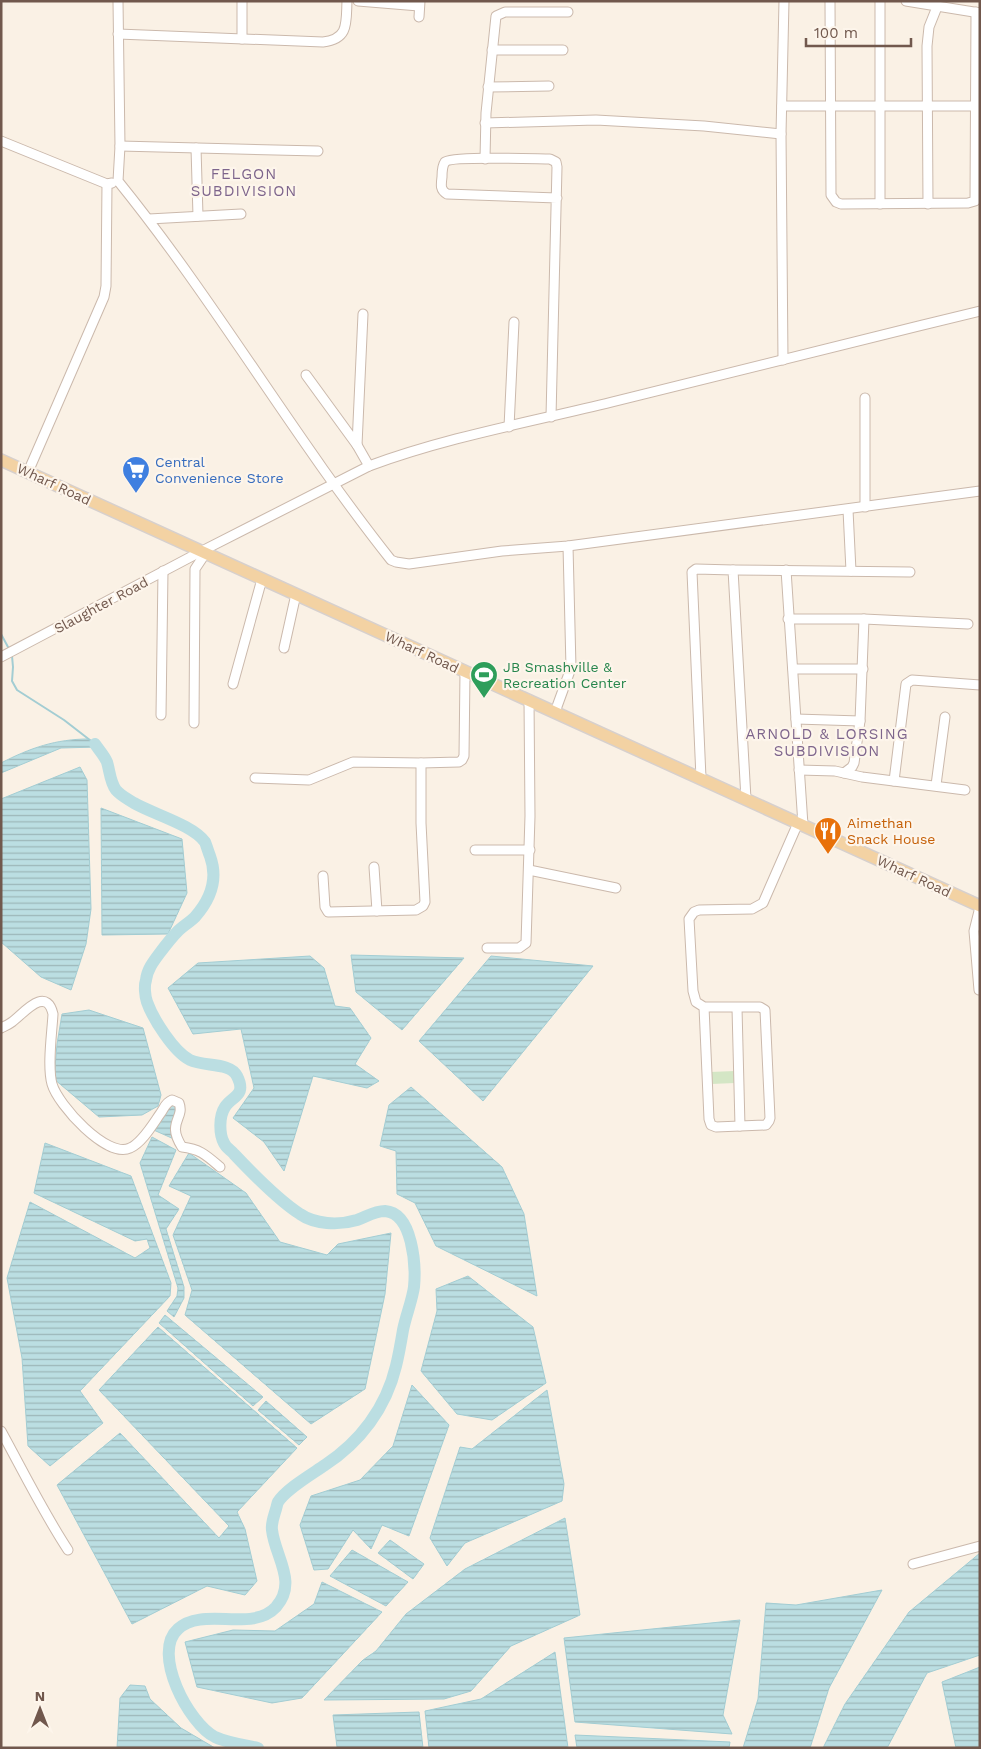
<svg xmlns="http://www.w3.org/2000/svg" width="981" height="1749" viewBox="0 0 981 1749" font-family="'Work Sans',sans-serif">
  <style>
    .garden { fill: #d4e6c5 }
    .water { fill: url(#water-rules); stroke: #a3cdd3 }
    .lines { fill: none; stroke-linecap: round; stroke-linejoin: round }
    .stream { stroke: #a3cdd3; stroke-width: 2 }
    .river { stroke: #bbdee2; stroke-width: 12 }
    .minor-casing { stroke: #cbb9ac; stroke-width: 11 }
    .major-casing { stroke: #d7d0cd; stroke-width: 14 }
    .minor { stroke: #fff; stroke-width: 9 }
    .major { stroke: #f3d2a3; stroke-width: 11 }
    .labels { text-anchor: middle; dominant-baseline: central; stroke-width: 4.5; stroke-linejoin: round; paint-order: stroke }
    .shop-label { font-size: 14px; fill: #366cbe; stroke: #fdf5eb; text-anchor: start }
    .street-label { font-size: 14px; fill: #71584d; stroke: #fdf5eb }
    .leisure-label { font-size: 14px; fill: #27864d; stroke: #fdf5eb; text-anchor: start }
    .food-label { font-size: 14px; fill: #c56008; stroke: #fdf5eb; text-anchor: start }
    .neighbourhood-label { font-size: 15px; letter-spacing: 1px; fill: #7e658c; stroke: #fdf5eb }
  </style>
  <defs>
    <pattern id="water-rules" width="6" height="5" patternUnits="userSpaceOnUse" patternTransform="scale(1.25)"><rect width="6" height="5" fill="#bbdee2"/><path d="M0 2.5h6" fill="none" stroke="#9cb7b9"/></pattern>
  </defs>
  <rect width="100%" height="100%" fill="#faf1e5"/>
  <!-- garden -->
  <path class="garden" d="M735 1071V1083L711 1084 710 1072Z"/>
  <!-- water -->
  <g class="water">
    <path d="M89 739 98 747 61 748 1 773V763C30 748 56 739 89 739Z"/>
    <path d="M80 767 87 780 91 909 86 944 71 990 41 977 1 942V799Z"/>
    <path d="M101 808 182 839 187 893 168 934 102 935Z"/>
    <path d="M351 955 464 958 402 1030 356 992Z"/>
    <path d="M310 956 324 968 335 1006 350 1008 371 1038 355 1064 379 1081 367 1088 313 1076 284 1171 264 1142 233 1118 254 1088 241 1029 193 1034 168 988 198 963Z"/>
    <path d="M491 956 593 966 483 1101 419 1041Z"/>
    <path d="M89 1010 143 1028 161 1095 158 1106 142 1115 99 1117 54 1079 57 1044 62 1014Z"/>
    <path d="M411 1087 502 1167 524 1214 537 1296 436 1246 415 1203 397 1194 396 1151 380 1146 389 1105Z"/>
    <path d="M166 1102 176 1104 173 1122 176 1140 147 1127Z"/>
    <path d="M152 1137 176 1150 158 1195 179 1209 166 1229 184 1287V1298L174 1317 167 1311 177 1296 178 1288 140 1163Z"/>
    <path d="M45 1143 131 1176 171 1283 170 1296 80 1391 103 1423 50 1466 28 1446 22 1358 7 1278 30 1202 135 1258 150 1248 147 1239 135 1241 34 1193Z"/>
    <path d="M189 1153 246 1193 280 1242 327 1255 338 1244 391 1233 385 1294 365 1389 311 1424 185 1315 192 1290 173 1235 191 1196 169 1186Z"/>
    <path d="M468 1276 533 1327 546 1383 492 1420 457 1414 421 1371 437 1311 436 1289Z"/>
    <path d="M165 1315 263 1397 253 1406 159 1323Z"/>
    <path d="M158 1327 297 1448 237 1512 245 1529 257 1581 245 1595 207 1586 132 1624 57 1485 120 1433 219 1538 229 1526 99 1390Z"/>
    <path d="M412 1385 449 1425 409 1536 382 1525 371 1549 353 1530 328 1569 314 1570 300 1525 311 1496 360 1480 393 1446Z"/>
    <path d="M547 1390 564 1484 562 1501 465 1543 447 1566 430 1538 460 1447 472 1449Z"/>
    <path d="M266 1401 307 1437 299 1445 258 1410Z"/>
    <path d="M565 1518 580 1615 511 1646 471 1691 444 1699 324 1700 363 1660 376 1651 406 1614 465 1569Z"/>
    <path d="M390 1540 424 1564 413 1579 378 1553Z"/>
    <path d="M352 1550 408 1582 386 1606 330 1576Z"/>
    <path d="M980 1553V1655L927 1673 887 1748H823L845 1704 909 1612Z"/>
    <path d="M322 1582 382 1612 302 1698 272 1703 197 1687 185 1642 233 1630 275 1631 314 1604Z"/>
    <path d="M882 1590 829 1688 810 1748H743L758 1699 766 1603 796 1605Z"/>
    <path d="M740 1620 723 1715 732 1734 575 1722 564 1638Z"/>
    <path d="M555 1652 568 1748H429L425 1711 481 1699Z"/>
    <path d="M980 1667V1748H956L942 1682Z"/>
    <path d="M130 1685 145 1686 150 1699 181 1728 215 1748H117L120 1698Z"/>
    <path d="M419 1712 423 1748 337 1747 333 1715Z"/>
    <path d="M575 1735 730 1742 729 1748H577Z"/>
  </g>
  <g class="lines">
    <!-- stream -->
    <g class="stream">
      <path d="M1 578V581"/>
      <path d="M1 634 8 647"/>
      <path d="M12 656 13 667 12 681 17 690 64 720 95 744"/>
    </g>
    <!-- river -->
    <path class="river" d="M95 744C99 750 104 755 107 762 110 772 110 782 116 790 121 796 128 799 134 803 153 814 193 825 205 842 206 844 209 854 210 856 218 878 211 899 195 917 190 922 183 926 178 931 171 938 165 946 159 954 153 962 147 970 146 980 144 986 145 996 147 1002 153 1019 174 1052 190 1060 204 1067 230 1062 237 1076 247 1096 232 1096 225 1107 219 1116 219 1134 224 1143 226 1148 231 1150 234 1154 252 1173 278 1200 300 1214 307 1219 318 1222 327 1223 337 1224 347 1223 357 1220 366 1217 374 1211 385 1211 413 1213 416 1266 414 1287 412 1301 406 1315 403 1330 401 1342 399 1354 396 1366 386 1408 360 1442 325 1465 312 1474 286 1489 278 1502 277 1504 277 1506 276 1509 274 1516 271 1523 272 1530 275 1557 298 1582 276 1607 252 1633 203 1606 178 1629 151 1653 189 1724 215 1737 228 1743 244 1745 258 1748"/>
    <defs>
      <g id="minor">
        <path d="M118 1 120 146 118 181C216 302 294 438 391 560L396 562 409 564 502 551 568 546 980 491"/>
        <path d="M242 1V39"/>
        <path d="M358 1 419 6"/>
        <path d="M830 1 831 195 836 202 841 204 968 203 975 201 976 12"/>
        <path d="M906 1 980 13"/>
        <path d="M419 17 420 1"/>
        <path d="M118 34 323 42C349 39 346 23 347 1"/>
        <path d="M492 50H563"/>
        <path d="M488 87 549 86"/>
        <path d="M782 106H975"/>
        <path d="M485 123 596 120 704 126 781 134"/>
        <path d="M1 141 107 184 112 183"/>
        <path d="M120 146 318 151"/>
        <path d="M196 148 198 216"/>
        <path d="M485 159 486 113 496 16 505 12H568"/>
        <path d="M880 204V1"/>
        <path d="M928 204 927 46 929 27 937 7"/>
        <path d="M149 219 241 214"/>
        <path d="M783 360 781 134 784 1"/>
        <path d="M306 375 357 445 363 314"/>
        <path d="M865 398V507"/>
        <path d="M551 417 557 167 556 162 550 159C537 159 451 156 445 162 442 166 442 173 442 177 441 185 440 190 447 194L557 198"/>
        <path d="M509 427 514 322"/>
        <path d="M357 445 369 466"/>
        <path d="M28 472 104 297 106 286 107 184"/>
        <path d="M848 510 851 571"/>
        <path d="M733 570 910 572"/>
        <path d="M786 570 803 825"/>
        <path d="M788 619H864L968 624"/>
        <path d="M284 648 296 594"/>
        <path d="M1 657 200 552 369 466C447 437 531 422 612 402 734 372 857 341 980 311"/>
        <path d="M793 669H863"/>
        <path d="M233 684 262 579"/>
        <path d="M555 712 571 668 568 546"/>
        <path d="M161 715 163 571"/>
        <path d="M796 719 860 721"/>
        <path d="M194 723 195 569 205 554"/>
        <path d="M799 770 835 771 862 777 965 790"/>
        <path d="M844 773 852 767 854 763 860 721 864 619"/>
        <path d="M255 778 309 780 353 762 421 763 459 762 462 760 464 756 465 672"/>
        <path d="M701 778 692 572 696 569 733 570 746 799"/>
        <path d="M894 781 906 684 912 680 980 685"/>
        <path d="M936 785 945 717"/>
        <path d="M475 850H530"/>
        <path d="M374 867 377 911"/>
        <path d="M529 870 616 888"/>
        <path d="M323 876 325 907 328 912 416 910 423 906 425 902 421 823V763"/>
        <path d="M487 948H519L526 943 530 816 529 700"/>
        <path d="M979 990 974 931 980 907"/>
        <path d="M704 1007 709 1119 711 1125 716 1127 766 1125 769 1121 770 1118 765 1010 760 1007H704L696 1002 693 991 689 919 694 912 699 910 752 909 763 903 798 823"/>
        <path d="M737 1008 740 1126"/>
        <path d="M1 1028C5 1026 8 1025 12 1022 23 1014 46 985 53 1014 52 1033 47 1066 52 1084 58 1105 107 1159 130 1148 142 1143 153 1124 160 1114 165 1107 165 1103 172 1100L179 1103C185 1119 166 1122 182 1147 200 1149 206 1155 220 1167"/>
        <path d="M1 1431C23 1471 43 1512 68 1550"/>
        <path d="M913 1564 980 1546"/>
      </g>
      <path id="major" d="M1 460 980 906"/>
    </defs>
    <!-- minor casing -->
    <use href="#minor" class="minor-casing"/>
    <!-- major casing -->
    <use href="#major" class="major-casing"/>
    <!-- minor -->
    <use href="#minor" class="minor"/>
    <!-- major -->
    <use href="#major" class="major"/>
  </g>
  <!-- icons -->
  <defs>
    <symbol id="supermarket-pin" viewBox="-11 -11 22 30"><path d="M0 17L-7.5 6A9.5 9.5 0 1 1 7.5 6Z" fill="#3f7fe0" stroke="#fdf5eb"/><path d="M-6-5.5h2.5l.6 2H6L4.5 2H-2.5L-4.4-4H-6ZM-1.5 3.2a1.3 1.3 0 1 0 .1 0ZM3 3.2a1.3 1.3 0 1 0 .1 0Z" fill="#fff"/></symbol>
    <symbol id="stadium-pin" viewBox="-11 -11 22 30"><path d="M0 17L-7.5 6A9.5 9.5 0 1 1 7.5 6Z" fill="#2e9e5b" stroke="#fdf5eb"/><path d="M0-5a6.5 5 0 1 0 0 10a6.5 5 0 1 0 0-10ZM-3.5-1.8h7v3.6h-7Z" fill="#fff"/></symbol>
    <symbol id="restaurant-pin" viewBox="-11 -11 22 30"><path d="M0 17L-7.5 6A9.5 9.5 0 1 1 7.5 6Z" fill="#e8710a" stroke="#fdf5eb"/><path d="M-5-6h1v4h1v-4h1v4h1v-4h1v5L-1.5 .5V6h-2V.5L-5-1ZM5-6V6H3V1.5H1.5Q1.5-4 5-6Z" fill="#fff"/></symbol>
  </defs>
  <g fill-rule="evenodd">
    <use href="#supermarket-pin" x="120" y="454" width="32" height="43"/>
    <use href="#stadium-pin" x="468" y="659" width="32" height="43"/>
    <use href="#restaurant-pin" x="812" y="815" width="32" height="43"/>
  </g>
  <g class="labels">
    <!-- shop labels -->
    <g class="shop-label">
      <text x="155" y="462">Central<tspan x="155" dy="16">Convenience Store</tspan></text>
    </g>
    <!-- street labels -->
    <g class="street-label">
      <text transform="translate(54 484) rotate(25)">Wharf Road</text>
      <text transform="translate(101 605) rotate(-28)">Slaughter Road</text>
      <text transform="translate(422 652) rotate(25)">Wharf Road</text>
      <text transform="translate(914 876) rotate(25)">Wharf Road</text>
    </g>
    <!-- leisure labels -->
    <g class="leisure-label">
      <text x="503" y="667">JB Smashville &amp;<tspan x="503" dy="16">Recreation Center</tspan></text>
    </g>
    <!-- food labels -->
    <g class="food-label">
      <text x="847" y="823">Aimethan<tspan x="847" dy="16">Snack House</tspan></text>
    </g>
    <!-- neighbourhood labels -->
    <g class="neighbourhood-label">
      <text x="244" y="174">FELGON<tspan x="244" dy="17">SUBDIVISION</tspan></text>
      <text x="827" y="734">ARNOLD &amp; LORSING<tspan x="827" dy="17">SUBDIVISION</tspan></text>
    </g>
  </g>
  <!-- border -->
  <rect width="981" height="1749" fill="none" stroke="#71584d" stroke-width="5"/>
  <!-- north arrow -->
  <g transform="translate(40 1709)" stroke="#fdf5eb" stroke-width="4" paint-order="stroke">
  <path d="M0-4L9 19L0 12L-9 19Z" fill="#71584d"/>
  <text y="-8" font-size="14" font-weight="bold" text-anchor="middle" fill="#71584d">N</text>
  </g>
  <!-- scale -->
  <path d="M806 38v8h105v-8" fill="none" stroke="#71584d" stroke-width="2.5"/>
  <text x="814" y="38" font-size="15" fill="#71584d" stroke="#fdf5eb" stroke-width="4" paint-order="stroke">100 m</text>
</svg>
